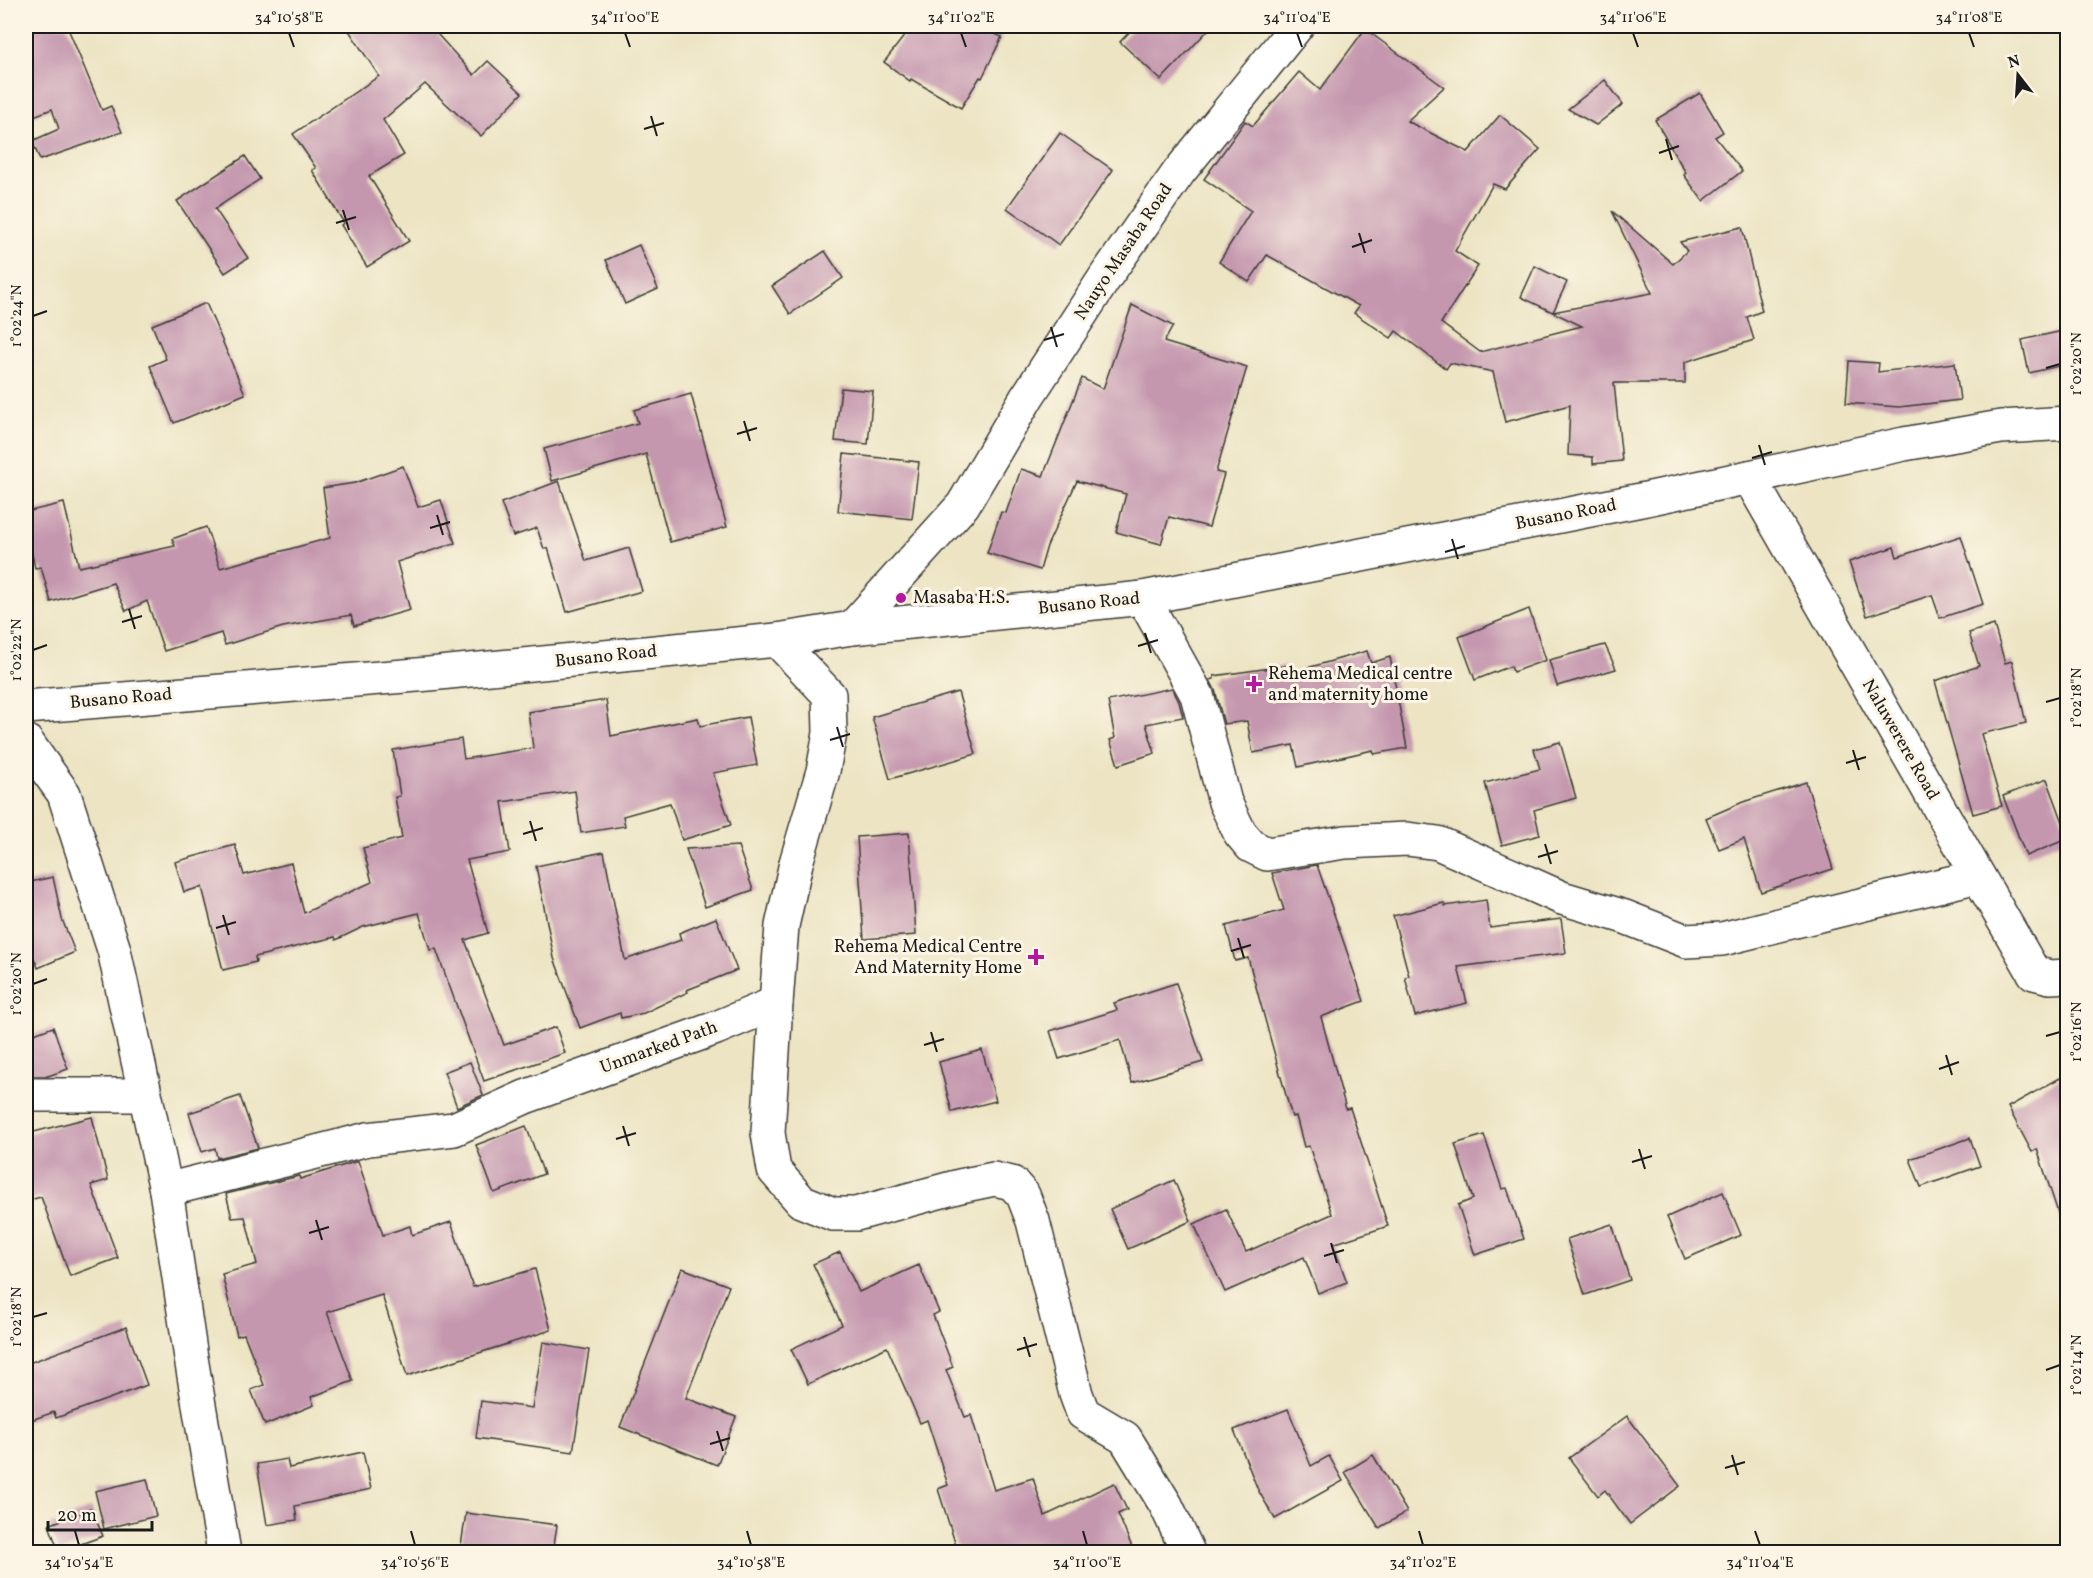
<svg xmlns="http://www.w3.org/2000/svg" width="2093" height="1578" viewBox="0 0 2093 1578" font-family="Vollkorn,serif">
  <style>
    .building { fill: #c497ae }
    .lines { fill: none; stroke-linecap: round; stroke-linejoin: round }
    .minor-casing { stroke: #3b3a35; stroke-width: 36 }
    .minor { stroke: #fff; stroke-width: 33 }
    .ticks { fill: none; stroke: #1c1c1c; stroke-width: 2 }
    .poi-dot { fill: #b5179e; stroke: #fcf5e5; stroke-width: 2 }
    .labels { text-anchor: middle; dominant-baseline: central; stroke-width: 6; stroke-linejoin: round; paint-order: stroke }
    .street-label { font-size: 18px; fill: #1c1c1c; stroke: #fcf5e5 }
    .poi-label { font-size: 18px; fill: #1c1c1c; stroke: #fcf5e5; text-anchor: start }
    .neatline { fill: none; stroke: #1c1c1c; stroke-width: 2 }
    .ticks-label { font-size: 15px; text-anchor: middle; fill: #1c1c1c }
  </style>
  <rect width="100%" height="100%" fill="#fcf5e5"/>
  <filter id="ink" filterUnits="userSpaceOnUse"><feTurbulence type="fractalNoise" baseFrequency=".0167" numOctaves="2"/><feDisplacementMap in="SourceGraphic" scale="12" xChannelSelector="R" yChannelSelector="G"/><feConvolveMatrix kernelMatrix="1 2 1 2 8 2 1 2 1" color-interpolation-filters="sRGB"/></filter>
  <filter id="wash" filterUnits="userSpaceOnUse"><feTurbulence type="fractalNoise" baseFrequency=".008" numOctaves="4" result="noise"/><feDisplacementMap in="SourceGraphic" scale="24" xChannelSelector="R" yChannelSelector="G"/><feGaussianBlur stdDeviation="1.35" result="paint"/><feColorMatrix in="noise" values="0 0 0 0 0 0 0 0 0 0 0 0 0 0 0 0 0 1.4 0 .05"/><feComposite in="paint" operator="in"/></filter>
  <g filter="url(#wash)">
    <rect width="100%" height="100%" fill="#ece4c3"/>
    <g id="blocks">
      <!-- building -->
      <g class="building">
        <path d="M26 26H67L102 110 111 106 122 132 40 160 32 141 59 129 52 109 26 119Z"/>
        <path d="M346 26H430L474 75 488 61 522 93 481 136 425 84 383 120 404 155 369 176 409 241 367 267 341 225 344 223 312 170 316 168 293 134 379 76Z"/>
        <path d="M912 26H977L1002 37 982 78 980 77 961 108 911 79 910 81 884 62Z"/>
        <path d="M1135 26H1212L1161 80 1120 42Z"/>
        <path d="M1365 29 1444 87 1407 121 1468 152 1500 115 1540 149 1505 189 1493 184 1455 251 1478 266 1441 323 1480 352 1582 326 1521 297 1535 266 1567 282 1553 312 1652 293 1612 211 1673 264 1687 251 1680 242 1742 227 1762 311 1747 317 1754 340 1685 362V383H1614L1622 461 1593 464V457L1568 455 1570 405 1505 422 1493 372 1450 363 1446 369 1396 331 1391 338 1354 313 1359 306 1267 255 1249 282 1219 262 1251 211 1204 179 1245 121 1253 126 1299 72 1320 90Z"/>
        <path d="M1605 80 1623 104 1596 125 1568 109Z"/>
        <path d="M1700 93 1723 132 1715 137 1742 171 1703 201 1684 175 1686 173 1655 120Z"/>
        <path d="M1060 133 1113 170 1059 245 1007 208Z"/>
        <path d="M245 156 260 179 215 209 248 258 225 273 177 201Z"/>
        <path d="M639 245 658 289 625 304 606 260Z"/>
        <path d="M825 251 843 278 790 314 772 286Z"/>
        <path d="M206 303 245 394 174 423 150 366 166 359 152 325Z"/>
        <path d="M1132 305 1173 326 1164 342 1247 367 1216 472 1224 474 1209 527 1169 517 1161 544 1116 532 1126 494 1077 481 1047 546 1040 570 987 553 1001 512 1006 513 1021 469 1043 476 1082 378 1103 389Z"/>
        <path d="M2067 330V364L2029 373 2022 340Z"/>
        <path d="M1849 361 1879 363 1878 372 1955 363 1960 400 1899 407 1846 403Z"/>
        <path d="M841 388 873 391 868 444 835 441Z"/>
        <path d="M691 394 727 527 670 542 646 454 552 481 544 449 638 423 634 410Z"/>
        <path d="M844 454 919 462 912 519 838 511Z"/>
        <path d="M403 466 418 507 441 500 455 543 397 562 410 610 354 626 351 615 283 627 225 645 221 633 164 651 147 601 126 611 113 583 51 602 41 567 35 568 26 527V512L64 503 79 567 175 546 172 539 206 527 220 568 330 538 323 488 355 483Z"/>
        <path d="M559 481 586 561 629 548 642 591 567 612 548 548 544 549 537 528 513 536 501 503Z"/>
        <path d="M1961 536 1983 604 1940 618 1932 595 1867 616 1849 562 1894 547 1897 557Z"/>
        <path d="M1529 609 1546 660 1513 672 1511 666 1475 680 1459 637Z"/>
        <path d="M1994 625 2005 663 2012 661 2026 723 1981 734 2002 806 1973 814 1935 681 1979 666 1969 633Z"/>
        <path d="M1605 645 1616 669 1557 686 1549 660Z"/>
        <path d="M1367 651 1371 663 1390 657 1407 748 1374 754 1373 750 1298 767 1293 745 1253 753 1247 721 1224 724 1215 690 1210 680 1214 679V676L1285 666 1286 674Z"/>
        <path d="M1172 688 1179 702 1183 717 1146 724 1155 753 1118 765 1110 740 1115 738 1108 701Z"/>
        <path d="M958 692 976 754 890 779 872 717Z"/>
        <path d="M606 700 611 736 698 718 700 726 748 717 757 765 713 773 731 825 682 840 670 803 623 816 625 826 581 833 575 791 502 802 510 852 467 860 488 933 465 940 504 1045 556 1027 565 1053 484 1081 436 949 430 950 419 913 363 927 336 940 335 937 255 957 256 962 223 970 202 887 184 892 175 862 235 845 244 875 291 863 304 913 372 882 363 848 402 838 395 797 400 796 393 750 461 739 464 759 533 748 528 712Z"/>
        <path d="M1560 742 1576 798 1534 810 1540 835 1502 845 1485 783 1540 769 1534 749Z"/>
        <path d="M2047 779 2067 833V839L2026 856 2003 796Z"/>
        <path d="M1806 782 1833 869 1761 892 1744 839 1719 849 1706 818 1743 802Z"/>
        <path d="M909 833 916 935 864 939 857 837Z"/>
        <path d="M738 846 753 890 705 907 686 849Z"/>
        <path d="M604 852 625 960 681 940 679 933 716 918 737 970 687 990 688 992 644 1013 621 1018 620 1013 580 1028 554 958 536 866Z"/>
        <path d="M1317 865 1364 1001 1321 1017 1346 1109 1350 1108 1388 1226 1333 1244 1347 1282 1318 1293 1304 1257 1225 1292 1194 1224 1226 1209 1246 1252 1332 1214 1309 1146 1304 1147 1296 1116 1292 1117 1248 958 1235 961 1226 926 1284 910 1272 873Z"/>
        <path d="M53 877 62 919 75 952 38 968 26 937V883Z"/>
        <path d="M1486 900 1490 928 1561 919 1566 953 1458 967 1467 1003 1415 1016 1405 977 1409 976 1393 916 1444 903 1445 906Z"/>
        <path d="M1176 983 1203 1062 1132 1083 1120 1040 1059 1059 1050 1031 1117 1010 1114 1003Z"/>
        <path d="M53 1027 68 1069 48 1076H26V1037Z"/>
        <path d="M982 1050 996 1101 952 1112 939 1062Z"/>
        <path d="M470 1062 483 1095 457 1107 444 1072Z"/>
        <path d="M2067 1074V1224L2062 1225 2037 1149 2032 1152 2008 1107Z"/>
        <path d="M240 1096 258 1148 217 1158 215 1148 202 1152 189 1113Z"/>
        <path d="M92 1117 108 1180 91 1185 118 1258 70 1276 41 1197 26 1201V1134Z"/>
        <path d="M526 1126 544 1174 494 1193 476 1145Z"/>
        <path d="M1484 1135 1502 1189 1507 1188 1524 1239 1475 1255 1458 1205 1473 1199 1455 1144Z"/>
        <path d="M1970 1138 1980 1166 1921 1187 1910 1159Z"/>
        <path d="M358 1161 383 1235 410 1226 412 1235 451 1222 473 1287 535 1269 551 1330 407 1376 382 1295 327 1312 353 1381 311 1397 314 1405 265 1425 251 1390 264 1385 244 1334 237 1336 222 1274 257 1264 245 1217 232 1218 226 1194 299 1176 300 1179Z"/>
        <path d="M1174 1180 1191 1221 1128 1249 1110 1209Z"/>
        <path d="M1723 1192 1741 1235 1685 1259 1667 1217Z"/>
        <path d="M1612 1224 1630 1280 1585 1295 1567 1239Z"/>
        <path d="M840 1252 859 1292 919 1265 939 1312 933 1315 953 1367 946 1370 965 1417 971 1415 994 1490 1033 1478 1045 1516 1114 1483 1127 1510 1118 1514 1134 1552H958L938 1489 948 1485 927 1420 920 1423 887 1347 808 1384 791 1349 842 1325 813 1264Z"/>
        <path d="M682 1268 729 1286 686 1398 736 1417 717 1465 620 1427Z"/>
        <path d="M126 1327 147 1385 56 1418 54 1412 26 1422V1364Z"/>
        <path d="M543 1342 589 1350 573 1452 476 1438 481 1401 532 1408Z"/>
        <path d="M1288 1409 1311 1466 1329 1456 1343 1481 1275 1519 1258 1490 1234 1430Z"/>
        <path d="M1627 1416 1680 1486 1630 1524 1605 1490 1598 1496 1569 1458Z"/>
        <path d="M363 1452 371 1489 295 1506 297 1520 267 1525 257 1464 287 1459 289 1468Z"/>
        <path d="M1373 1455 1407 1512 1379 1528 1345 1472Z"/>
        <path d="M147 1479 156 1516 104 1529 95 1491Z"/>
        <path d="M91 1508 103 1536 59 1552 49 1525Z"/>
        <path d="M466 1513 557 1525 553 1552H460Z"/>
      </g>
    </g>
  </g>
  <g filter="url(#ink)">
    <use href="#blocks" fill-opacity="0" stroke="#3b3a35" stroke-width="1.5"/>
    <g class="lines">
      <defs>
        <g id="minor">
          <path d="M1749 477 2034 973 2050 977 2068 976"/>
          <path d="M1143 598 1197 695 1225 802 1240 833 1251 846 1267 854 1345 842 1407 839 1438 843 1562 898 1625 917 1686 941 1722 939 1978 876"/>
          <path d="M852 628 963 505 1027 397 1106 276 1179 172 1297 26"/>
          <path d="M26 707 429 674 777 640 852 628 1143 598 1651 498 1904 444 2001 427 2068 423"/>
          <path d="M26 741 64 794 114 950 166 1190 191 1358 224 1552"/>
          <path d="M776 1003 768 1133 774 1170 801 1201 833 1214H856L960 1186 994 1179 1012 1183 1023 1195 1033 1221 1076 1394 1083 1413 1125 1438 1166 1505 1188 1552"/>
          <path d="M26 1095H144"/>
          <path d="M166 1190 368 1139 454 1129 525 1097 716 1028 776 1003 782 926 796 863 823 771 830 733 829 695 777 640"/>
        </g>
      </defs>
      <!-- minor casing -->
      <use href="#minor" class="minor-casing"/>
      <!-- minor -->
      <use href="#minor" class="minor"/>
    </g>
  </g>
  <!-- ticks -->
  <path class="ticks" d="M289 33 294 47M625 33 630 47M961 33 966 47M1297 33 1302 47M1633 33 1638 47M1969 33 1974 47M651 116 657 136M644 129 664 123M1666 139 1672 160M1659 153 1679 146M343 210 349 230M336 223 356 217M1359 233 1365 253M1352 247 1372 240M33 316 47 311M1051 327 1057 347M1044 340 1064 334M2046 368 2060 364M744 421 750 441M737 434 757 428M1759 445 1765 465M1752 458 1772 452M437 515 443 535M430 528 450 522M1452 539 1458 559M1445 552 1465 546M129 609 135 629M122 622 142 616M1145 633 1151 653M1138 646 1158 640M33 650 47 645M2046 702 2060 698M837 727 843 747M830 740 850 734M1853 750 1859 770M1846 763 1866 757M530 821 536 841M523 834 543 828M1545 844 1551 864M1538 857 1558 851M223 915 229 935M216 928 236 922M1238 938 1244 958M1231 951 1251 945M33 984 47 979M931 1032 937 1052M2046 1036 2060 1032M924 1045 944 1039M1946 1055 1952 1075M1939 1069 1959 1062M623 1126 629 1146M616 1139 636 1133M1639 1149 1645 1169M1632 1162 1652 1156M316 1220 322 1240M309 1233 329 1227M1331 1243 1337 1263M1324 1256 1344 1250M33 1317 47 1313M1024 1337 1030 1357M1017 1350 1037 1344M2046 1370 2060 1365M717 1431 723 1451M710 1444 730 1438M1732 1455 1738 1475M1725 1468 1745 1462M75 1531 79 1545M411 1531 415 1545M747 1531 751 1545M1083 1531 1087 1545M1419 1531 1423 1545M1755 1531 1760 1545"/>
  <!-- markers -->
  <g class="poi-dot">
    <circle cx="901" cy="598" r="6"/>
    <path d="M1251 675h6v6h6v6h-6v6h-6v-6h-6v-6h6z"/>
    <path d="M1033 948h6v6h6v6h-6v6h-6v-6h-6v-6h6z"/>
  </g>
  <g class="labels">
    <!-- street labels -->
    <g class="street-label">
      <text transform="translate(1124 252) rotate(-56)">Nauyo Masaba Road</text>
      <text transform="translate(1566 515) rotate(-11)">Busano Road</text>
      <text transform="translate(1089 604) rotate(-6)">Busano Road</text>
      <text transform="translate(606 657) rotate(-6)">Busano Road</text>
      <text transform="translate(121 699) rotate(-5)">Busano Road</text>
      <text transform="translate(1900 740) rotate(60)">Naluwerere Road</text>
      <text transform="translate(659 1048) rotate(-20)">Unmarked Path</text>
    </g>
    <!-- poi labels -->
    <g class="poi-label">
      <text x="913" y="598">Masaba H.S.</text>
      <text x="1268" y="674">Rehema Medical centre<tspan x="1268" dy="21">and maternity home</tspan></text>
      <text x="1022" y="947" text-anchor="end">Rehema Medical Centre<tspan x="1022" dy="21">And Maternity Home</tspan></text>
    </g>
  </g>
  <!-- margin -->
  <rect width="2093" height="1578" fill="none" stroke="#fcf5e5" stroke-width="66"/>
  <!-- north arrow -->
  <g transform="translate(2018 75) rotate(343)" stroke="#fcf5e5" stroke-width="4.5" paint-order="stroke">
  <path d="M0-4.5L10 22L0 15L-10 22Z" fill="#1c1c1c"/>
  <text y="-9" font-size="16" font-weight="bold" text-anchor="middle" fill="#1c1c1c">N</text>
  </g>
  <!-- scale -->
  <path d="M48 1521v9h104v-9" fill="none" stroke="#1c1c1c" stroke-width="3"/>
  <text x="57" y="1521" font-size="18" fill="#1c1c1c" stroke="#fcf5e5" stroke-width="4.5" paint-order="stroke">20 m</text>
  <rect x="33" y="33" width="2027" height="1512" class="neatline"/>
  <g class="ticks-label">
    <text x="289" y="22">34°10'58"E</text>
    <text x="625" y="22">34°11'00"E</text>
    <text x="961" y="22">34°11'02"E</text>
    <text x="1297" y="22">34°11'04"E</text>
    <text x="1633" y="22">34°11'06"E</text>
    <text x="1969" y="22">34°11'08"E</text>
    <text transform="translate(16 316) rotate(-90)" y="5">1°02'24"N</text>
    <text transform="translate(2076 364) rotate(-90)" y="5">1°02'20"N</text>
    <text transform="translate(16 650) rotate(-90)" y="5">1°02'22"N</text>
    <text transform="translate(2076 698) rotate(-90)" y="5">1°02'18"N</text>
    <text transform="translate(16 984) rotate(-90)" y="5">1°02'20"N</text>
    <text transform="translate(2076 1032) rotate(-90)" y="5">1°02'16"N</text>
    <text transform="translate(16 1317) rotate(-90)" y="5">1°02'18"N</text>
    <text transform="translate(2076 1365) rotate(-90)" y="5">1°02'14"N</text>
    <text x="79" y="1567">34°10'54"E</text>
    <text x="415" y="1567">34°10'56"E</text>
    <text x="751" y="1567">34°10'58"E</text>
    <text x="1087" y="1567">34°11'00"E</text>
    <text x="1423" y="1567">34°11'02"E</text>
    <text x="1760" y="1567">34°11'04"E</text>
  </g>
</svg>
